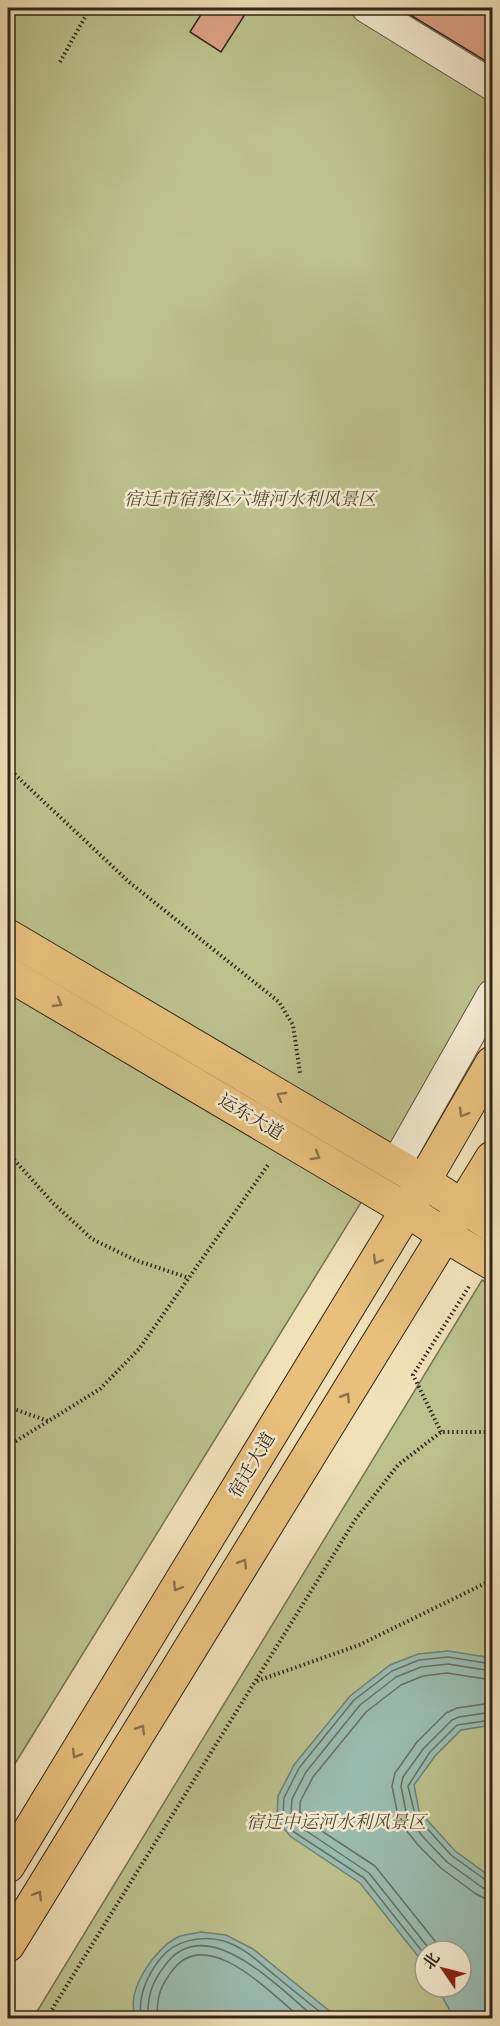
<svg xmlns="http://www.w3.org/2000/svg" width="500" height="2026" viewBox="0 0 500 2026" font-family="'Libre Bodoni','Noto Serif SC',serif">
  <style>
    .green { fill: #bcc28e; stroke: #767454; stroke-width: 1.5; fill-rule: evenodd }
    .water { fill: #9abdb2; stroke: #708176; stroke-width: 1.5 }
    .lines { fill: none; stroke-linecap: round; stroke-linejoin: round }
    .shore { stroke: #667266; stroke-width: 1.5 }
    .building { fill: #dea288; stroke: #31261b; stroke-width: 1.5 }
    .minor-casing { stroke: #615542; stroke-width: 32 }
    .major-casing { stroke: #31261b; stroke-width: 35 }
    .path { stroke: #31261b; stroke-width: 4; stroke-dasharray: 1.5 3; stroke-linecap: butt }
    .minor { stroke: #f5ecd2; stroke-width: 30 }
    .major { stroke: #e8c07c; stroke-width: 33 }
    .oneway { stroke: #8c734c }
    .labels { text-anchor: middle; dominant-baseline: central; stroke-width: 5; stroke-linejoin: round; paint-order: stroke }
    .park-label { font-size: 18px; font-style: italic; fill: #544d38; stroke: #f5ecd2 }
    .street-label { font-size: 18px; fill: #31261b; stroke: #f5ecd2 }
  </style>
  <rect width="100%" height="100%" fill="#f0e1b9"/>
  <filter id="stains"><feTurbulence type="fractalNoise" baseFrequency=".00333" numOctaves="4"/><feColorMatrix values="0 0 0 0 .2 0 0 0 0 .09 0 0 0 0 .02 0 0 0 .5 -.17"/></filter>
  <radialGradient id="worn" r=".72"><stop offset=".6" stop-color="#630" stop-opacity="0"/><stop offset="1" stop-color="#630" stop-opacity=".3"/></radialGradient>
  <!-- green -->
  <g class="green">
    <path d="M8 8H492V990L8 1775Z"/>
    <path d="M482 1280 492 1286V2018H33ZM425 1951H461V1987H425Z"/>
  </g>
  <!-- water -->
  <g class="water">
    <path d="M448 1651 492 1658V1725L461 1730 435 1756 414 1785 419 1811 455 1851 492 1878V2018H454L437 1987H461V1951H425V1965L360 1883 290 1836 277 1820 278 1796 294 1765 350 1696 390 1665 418 1654Z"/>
    <path d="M201 1932 226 1935 253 1949 338 2018H136C124 1992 155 1948 178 1937 185 1934 194 1934 201 1932Z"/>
  </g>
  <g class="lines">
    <!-- shore -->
    <g class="shore">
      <path d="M492 1703 457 1708 446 1713 417 1742 395 1773 392 1786 399 1821 418 1845 442 1869 476 1894 484 1898 492 1899"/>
      <path d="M492 1712 459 1717 452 1720 424 1748 403 1777 401 1786 407 1817 425 1839 447 1862 483 1888 492 1890"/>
      <path d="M492 1720 457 1725 430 1752 408 1786 415 1815 451 1855 487 1881 492 1882"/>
      <path d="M431 1951 369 1873 299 1826 291 1815 292 1799 306 1772 360 1705 396 1677 421 1667 448 1664 492 1671"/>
      <path d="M443 1951 375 1866 305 1820 300 1812V1802L313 1777 366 1712 401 1685 423 1676 447 1673 492 1680"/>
      <path d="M425 1955 364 1878 294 1832 283 1818 284 1798 299 1768 354 1700 392 1671 419 1660 448 1657 492 1664"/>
      <path d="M141 2018C138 1996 146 1977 160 1959 174 1940 202 1935 224 1941 244 1947 261 1964 277 1977 294 1991 311 2005 328 2018"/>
      <path d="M148 2018C147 1996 152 1982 166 1964 208 1909 282 1992 316 2018"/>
      <path d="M157 2018C157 1998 159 1988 172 1971 207 1923 272 1995 301 2018"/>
    </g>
  </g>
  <!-- building -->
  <g class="building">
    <path d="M205 8H249L221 52 190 32Z"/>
    <path d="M399 8H492V65Z"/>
  </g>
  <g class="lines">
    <defs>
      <g id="minor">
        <path d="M367 8 492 85"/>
        <path d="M396 1164 492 995"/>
      </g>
      <g id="major">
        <path d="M8 936 423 1181 492 1225"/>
        <path d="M8 974 407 1210 446 1236 492 1263"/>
        <path d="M8 1866 407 1210 492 1063"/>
        <path d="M8 1945 492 1158"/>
      </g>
    </defs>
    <!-- minor casing -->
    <use href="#minor" class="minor-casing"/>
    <!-- major casing -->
    <use href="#major" class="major-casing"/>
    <!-- path -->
    <g class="path">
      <path d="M60 62 90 8"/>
      <path d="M8 768 129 882 279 1002 293 1025 300 1073"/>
      <path d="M8 1153 53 1203 92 1239 135 1260 189 1278"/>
      <path d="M8 1407 48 1421"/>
      <path d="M441 1432 413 1375 470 1285"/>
      <path d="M8 1446 100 1389 139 1349 268 1165"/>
      <path d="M257 1681 359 1645 492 1580"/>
      <path d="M49 2018 51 2011 355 1520 398 1465 441 1432H492"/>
    </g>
    <!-- minor -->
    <use href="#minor" class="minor"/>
    <!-- major -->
    <use href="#major" class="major"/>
  </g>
  <!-- one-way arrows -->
  <defs><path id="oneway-chevron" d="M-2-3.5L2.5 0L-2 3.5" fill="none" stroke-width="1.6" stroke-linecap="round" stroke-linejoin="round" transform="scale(1.5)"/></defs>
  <g class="oneway">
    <use href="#oneway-chevron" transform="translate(58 1003) rotate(31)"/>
    <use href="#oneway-chevron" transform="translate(281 1096) rotate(-150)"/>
    <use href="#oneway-chevron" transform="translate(463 1113) rotate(120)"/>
    <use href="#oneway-chevron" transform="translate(316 1156) rotate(31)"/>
    <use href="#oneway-chevron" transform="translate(377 1260) rotate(121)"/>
    <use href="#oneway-chevron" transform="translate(346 1397) rotate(-58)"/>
    <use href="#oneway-chevron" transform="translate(243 1563) rotate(-58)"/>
    <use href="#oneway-chevron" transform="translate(177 1587) rotate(121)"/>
    <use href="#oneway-chevron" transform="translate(141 1729) rotate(-58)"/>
    <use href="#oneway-chevron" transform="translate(76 1754) rotate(121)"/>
    <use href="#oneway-chevron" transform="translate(38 1895) rotate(-58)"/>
  </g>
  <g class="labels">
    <!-- park labels -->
    <g class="park-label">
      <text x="250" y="499">宿迁市宿豫区六塘河水利风景区</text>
      <text x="336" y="1822">宿迁中运河水利风景区</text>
    </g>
    <!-- street labels -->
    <g class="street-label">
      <text transform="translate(251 1117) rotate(31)">运东大道</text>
      <text transform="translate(252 1465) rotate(-59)">宿迁大道</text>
    </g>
  </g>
  <!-- margin -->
  <rect width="500" height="2026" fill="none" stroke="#f0e1b9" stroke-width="30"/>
  <rect x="9" y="9" width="482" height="2008" fill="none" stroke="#31261b" stroke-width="3"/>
  <rect x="15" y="15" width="470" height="1996" fill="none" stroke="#31261b" stroke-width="1.5"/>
  <!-- north arrow -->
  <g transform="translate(443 1969) rotate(305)"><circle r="28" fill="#f5ecd2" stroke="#a79d89" stroke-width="1.5"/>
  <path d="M0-4.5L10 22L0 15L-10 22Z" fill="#8f2418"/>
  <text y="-9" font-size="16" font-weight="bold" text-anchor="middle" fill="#31261b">北</text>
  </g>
  <rect width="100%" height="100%" filter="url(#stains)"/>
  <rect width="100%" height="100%" fill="url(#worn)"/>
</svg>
